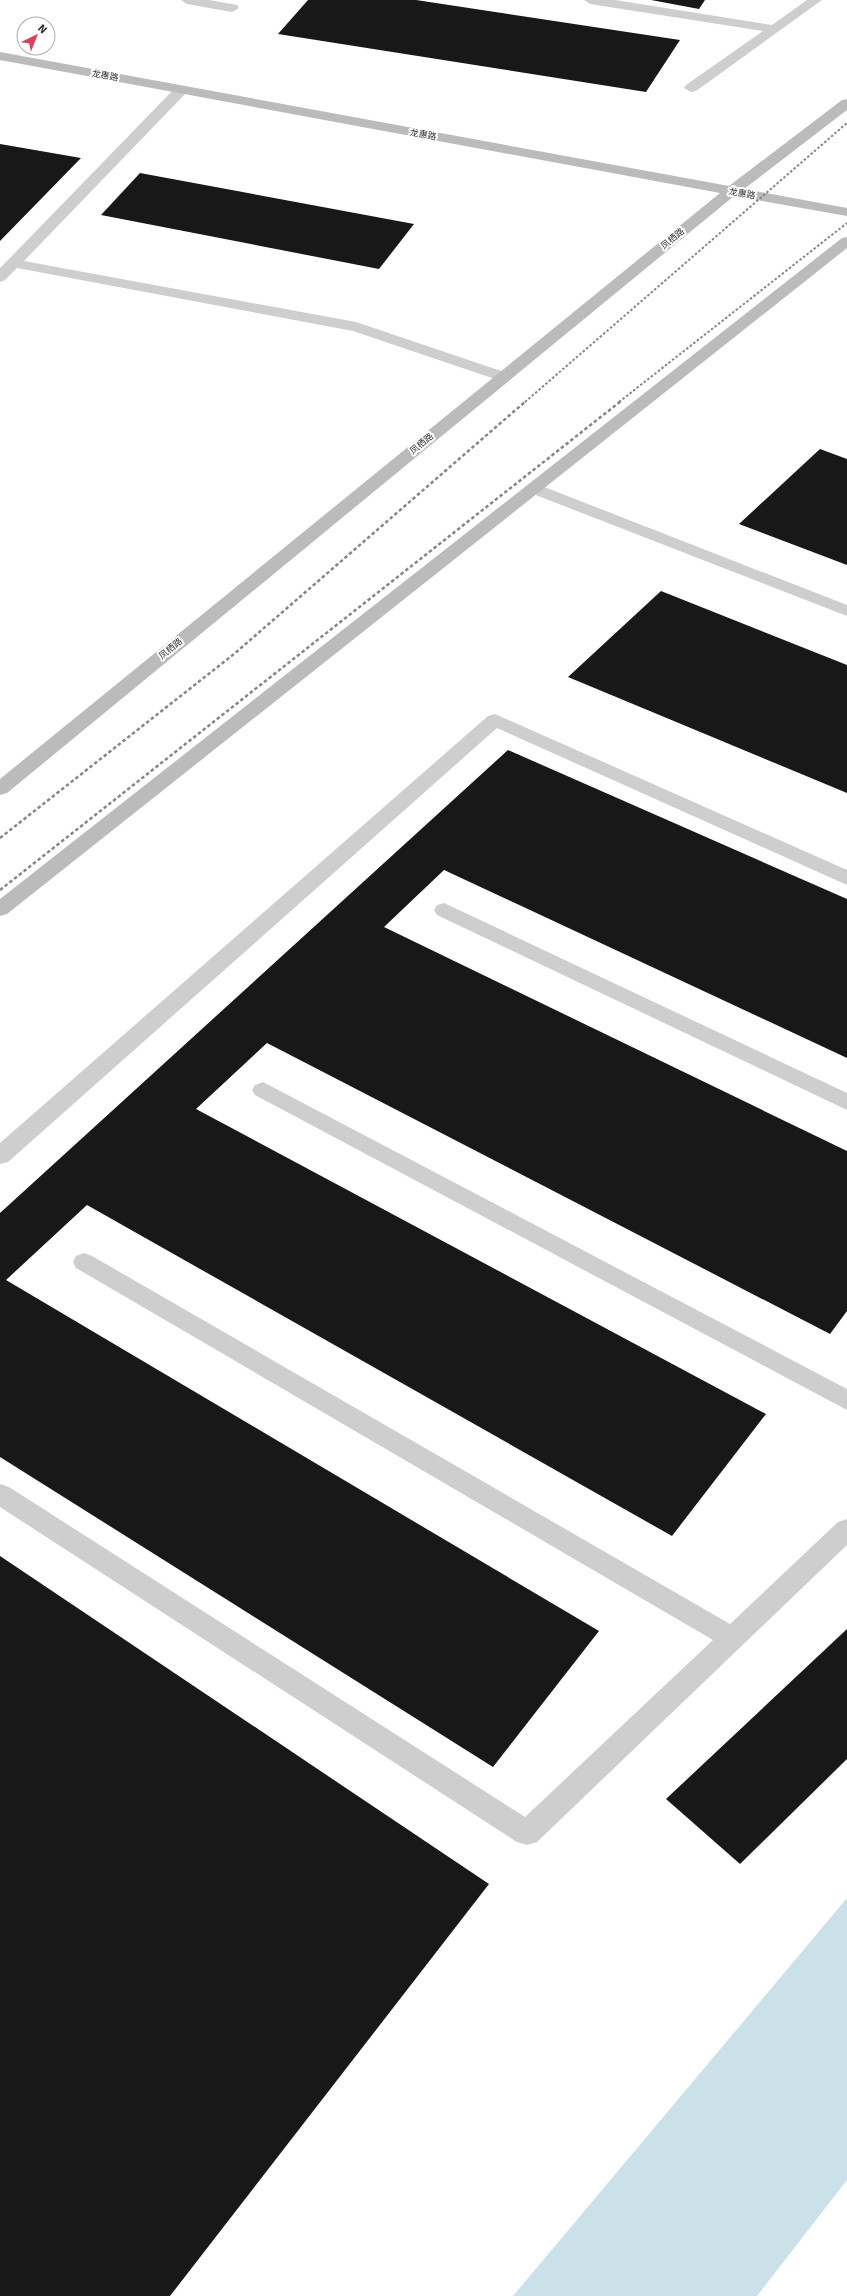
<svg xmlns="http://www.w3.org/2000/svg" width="847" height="2296" viewBox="0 0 847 2296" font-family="Signika,'Noto Sans SC',sans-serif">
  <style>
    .water { fill: #cbe1e9 }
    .building { fill: #181818 }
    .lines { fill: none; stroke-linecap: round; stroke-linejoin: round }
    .lane { fill: #cecece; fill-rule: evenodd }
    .secondary { fill: #bbb; fill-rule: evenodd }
    .rail-far1 { stroke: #868686; stroke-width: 2; stroke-dasharray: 2.5 2; stroke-linecap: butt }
    .rail { stroke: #868686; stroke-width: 2.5; stroke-dasharray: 3.5 2.5; stroke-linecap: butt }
    .labels { text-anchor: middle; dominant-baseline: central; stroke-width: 4; stroke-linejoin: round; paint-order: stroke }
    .far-street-label { font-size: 9px; fill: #313131; stroke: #fff }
  </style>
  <rect width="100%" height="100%" fill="#fff"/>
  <!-- water -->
  <path class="water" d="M847 1898V2180L757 2296H513Z"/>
  <!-- building -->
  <g class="building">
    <path d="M308 0H416L680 40 646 92 278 34Z"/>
    <path d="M651 0H705L699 9Z"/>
    <path d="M0 144 81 158 0 241Z"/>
    <path d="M140 173 414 224 379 269 101 215Z"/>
    <path d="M820 449 847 459V565L739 524Z"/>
    <path d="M661 591 847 665V793L568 677Z"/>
    <path d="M508 750 847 899V1058L444 870 384 927 847 1151V1311L830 1334 267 1043 196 1109 766 1414 672 1536 87 1205 6 1280 599 1631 493 1767 0 1457V1213Z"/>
    <path d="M0 1556 489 1884 170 2296H0Z"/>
    <path d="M847 1629V1759L740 1864 666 1799Z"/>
  </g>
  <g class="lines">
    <!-- lane -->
    <g class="lane">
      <path d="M181 0H209L237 5 239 8 232 12 187 4Z"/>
      <path d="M584 0H615L772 25 807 0H822L696 91 691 92 684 88 686 85 763 31 590 4Z"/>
      <path d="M181 86 188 90 186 93 24 261 356 322 510 374 512 377 510 380H498L353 331 17 268 5 280 0 282V268L8 260 176 87Z"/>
      <path d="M534 483 847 605V616L528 492 526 488 528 484Z"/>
      <path d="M495 714 847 870V885L497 728 8 1162 0 1164V1143L488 716Z"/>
      <path d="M444 903 847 1093V1110L437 915 434 910 437 905Z"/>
      <path d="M263 1082 847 1389V1410L255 1095 252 1090 255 1085Z"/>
      <path d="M84 1253 92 1256 730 1624 838 1522 847 1519V1545L537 1842 527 1845 517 1842 0 1507V1484L9 1487 525 1817 713 1640 76 1268 73 1262 76 1256Z"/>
    </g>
    <!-- secondary -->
    <g class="secondary">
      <path d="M0 52 729 186 842 100 847 99V110L744 189 847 208V216L734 196 7 793 0 795V779L720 193 0 60Z"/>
      <path d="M847 237V248L7 914 0 916V899L842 238Z"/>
    </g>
    <!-- rail-far1 -->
    <g class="rail-far1">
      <path d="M525 402 847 123"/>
      <path d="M619 402 847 223"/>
    </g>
    <!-- rail -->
    <g class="rail">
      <path d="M0 838 234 654 526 401"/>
      <path d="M0 890 621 401"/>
    </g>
  </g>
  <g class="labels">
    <!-- far-street labels -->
    <g class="far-street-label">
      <text transform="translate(105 76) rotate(11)">龙惠路</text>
      <text transform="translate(423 135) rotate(10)">龙惠路</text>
      <text transform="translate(742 194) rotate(10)">龙惠路</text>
      <text transform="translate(673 239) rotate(-39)">凤栖路</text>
      <text transform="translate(422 444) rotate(-39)">凤栖路</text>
      <text transform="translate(171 649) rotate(-39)">凤栖路</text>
    </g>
  </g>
  <!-- north arrow -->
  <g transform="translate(36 36) rotate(43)"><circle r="19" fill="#ffffff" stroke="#adadad"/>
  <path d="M0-3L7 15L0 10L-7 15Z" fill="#dc3f59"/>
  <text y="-6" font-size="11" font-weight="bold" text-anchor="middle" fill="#313131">N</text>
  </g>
</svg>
